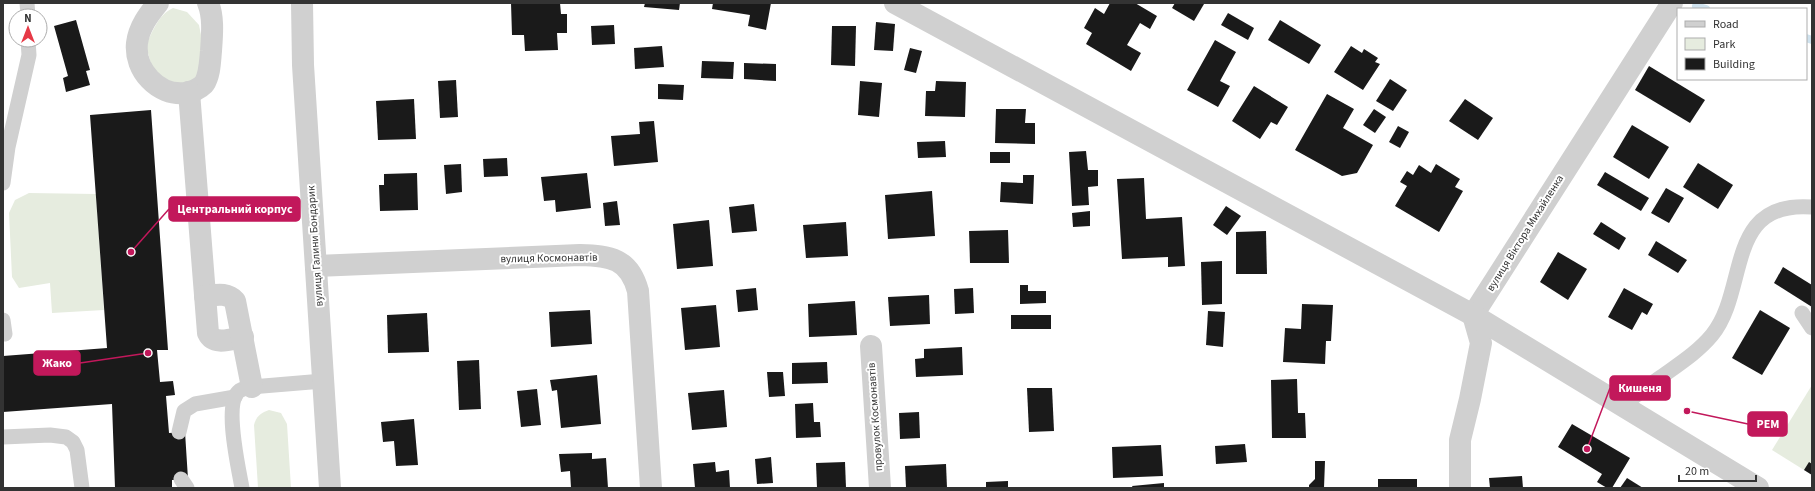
<svg xmlns="http://www.w3.org/2000/svg" width="1815" height="491" viewBox="0 0 1815 491" font-family="'Source Sans 3',sans-serif">
  <style>
    .green { fill: #e6ecdf }
    .lines { fill: none; stroke-linecap: round; stroke-linejoin: round }
    .stream { stroke: #cfe2ee; stroke-width: 8 }
    .building { fill: #1a1a1a }
    .service { stroke: #d0d0d0; stroke-width: 15 }
    .pedestrian { stroke: #d0d0d0; stroke-width: 22 }
    .minor { stroke: #d0d0d0; stroke-width: 22 }
    .tertiary { stroke: #d0d0d0; stroke-width: 22 }
    .labels { text-anchor: middle; dominant-baseline: central; stroke-width: 4; stroke-linejoin: round; paint-order: stroke }
    .street-label { font-size: 11px; fill: #333; stroke: #fff }
    .leader { fill: none; stroke: #c2185b; stroke-width: 1.5 }
    .callout-dot { fill: #c2185b; stroke: #fff; stroke-width: 1.5 }
    .callout { fill: #c2185b; stroke: #c2185b; stroke-width: 1.5 }
    .callout-label { font-size: 12px; text-anchor: middle; font-weight: bold; fill: #fff }
  </style>
  <rect width="100%" height="100%" fill="#fff"/>
  <!-- green -->
  <g class="green">
    <path d="M173 8 187 12 199 25 203 45 197 77 191 82 173 84 153 72 146 45C153 31 158 15 173 8Z"/>
    <path d="M29 193 96 194 104 310 52 313 50 283 19 288 12 277 9 213 15 200Z"/>
    <path d="M1812 385V475L1772 450Z"/>
    <path d="M269 410 281 413 287 424 291 488H258L254 425C256 417 260 413 269 410Z"/>
  </g>
  <g class="lines">
    <!-- stream -->
    <g class="stream">
      <path d="M1696 6 1706 9"/>
      <path d="M1806 38 1812 40"/>
    </g>
  </g>
  <!-- building -->
  <g class="building">
    <path d="M511 3H560L561 14H567V33H557L558 50 525 51 524 35H512Z"/>
    <path d="M645 3H680L679 10 644 7Z"/>
    <path d="M713 3H771L766 30 748 26 750 15 712 9Z"/>
    <path d="M1110 3H1135L1157 16 1150 29 1140 23 1127 45 1141 53 1131 71 1086 44 1092 33 1084 28 1095 8 1104 14Z"/>
    <path d="M1175 3H1203L1204 4 1194 21 1172 8Z"/>
    <path d="M1228 13 1254 28 1248 40 1221 25Z"/>
    <path d="M76 20 90 70 86 71 90 85 66 92 63 78 68 76 54 26Z"/>
    <path d="M1280 20 1321 45 1309 64 1268 40Z"/>
    <path d="M876 22 895 24 893 51 874 50Z"/>
    <path d="M614 25 615 44 592 45 591 26Z"/>
    <path d="M832 26H856L855 66 831 65Z"/>
    <path d="M1215 40 1236 52 1220 81 1230 86 1218 107 1187 90Z"/>
    <path d="M662 46 664 67 635 69 634 48Z"/>
    <path d="M1351 46 1362 53 1364 49 1378 58 1375 62 1380 64 1363 90 1334 72Z"/>
    <path d="M910 48 922 51 916 73 904 70Z"/>
    <path d="M702 61 734 62 733 79 701 78Z"/>
    <path d="M744 63 776 64V81L744 79Z"/>
    <path d="M1649 66 1705 100 1690 123 1635 90Z"/>
    <path d="M1390 79 1407 90 1393 111 1376 101Z"/>
    <path d="M456 80 458 117 440 118 438 81Z"/>
    <path d="M860 81 882 83 879 117 858 115Z"/>
    <path d="M936 81 966 82 965 117 925 116 926 91H935Z"/>
    <path d="M658 84 684 85 683 100 658 99Z"/>
    <path d="M1254 86 1288 107 1277 125 1271 122 1260 139 1232 121Z"/>
    <path d="M1327 94 1354 109 1343 128 1373 145 1357 173 1342 176 1295 150Z"/>
    <path d="M414 99 416 139 378 140 376 101Z"/>
    <path d="M1465 99 1493 118 1478 140 1449 121Z"/>
    <path d="M996 109H1026L1025 123H1035V144L995 143Z"/>
    <path d="M1374 109 1386 117 1375 133 1363 125Z"/>
    <path d="M151 110 168 350H157L160 382 173 381 175 395 166 396 169 433 185 432 188 479 172 480V488H115L112 404 3 412V356L107 348 90 115Z"/>
    <path d="M654 121 658 162 614 166 611 136 640 134 639 122Z"/>
    <path d="M1632 125 1669 147 1649 179 1613 157Z"/>
    <path d="M1398 126 1409 132 1400 148 1389 142Z"/>
    <path d="M945 141 946 157 918 158 917 142Z"/>
    <path d="M1086 151 1088 170H1098V186L1088 187 1089 205 1072 206 1069 152Z"/>
    <rect x="990" y="152" width="20" height="11"/>
    <path d="M507 158 508 176 484 177 483 159Z"/>
    <path d="M1698 163 1733 185 1718 209 1683 187Z"/>
    <path d="M461 164 462 192 446 194 444 165Z"/>
    <path d="M1436 164 1460 179 1455 187 1463 191 1439 232 1395 206 1407 186 1400 182 1407 171 1413 175 1419 165 1431 173Z"/>
    <path d="M1605 172 1649 198 1641 211 1597 185Z"/>
    <path d="M417 173 418 210 380 211 379 185H384V174Z"/>
    <path d="M587 173 591 208 556 212 555 200 544 201 541 177Z"/>
    <path d="M1023 175H1034L1033 204 1000 202 1001 182 1023 183Z"/>
    <path d="M1144 178 1146 219 1182 217 1185 266 1168 267V257L1122 259 1117 179Z"/>
    <path d="M1666 188 1684 198 1669 223 1651 213Z"/>
    <path d="M932 191 935 236 888 239 885 195Z"/>
    <path d="M617 201 620 225 605 226 603 203Z"/>
    <path d="M754 204 757 231 732 233 729 207Z"/>
    <path d="M1226 206 1241 216 1227 235 1213 225Z"/>
    <path d="M1090 211V226L1073 227 1072 213Z"/>
    <path d="M709 220 713 266 677 269 673 224Z"/>
    <path d="M846 222 848 256 806 258 803 225Z"/>
    <path d="M1601 222 1626 238 1619 250 1593 234Z"/>
    <path d="M1008 230 1009 263H970L969 231Z"/>
    <path d="M1266 231 1267 274H1236V232Z"/>
    <path d="M1656 241 1687 260 1678 273 1648 255Z"/>
    <path d="M1558 252 1587 269 1568 300 1540 282Z"/>
    <path d="M1222 261V304L1202 305 1201 262Z"/>
    <path d="M1783 267 1812 285V307L1774 283Z"/>
    <path d="M1020 285H1028V291H1046V303L1020 304Z"/>
    <path d="M756 288 758 310 738 312 736 290Z"/>
    <path d="M973 288 974 313 955 314 954 289Z"/>
    <path d="M1624 288 1653 304 1647 315 1642 312 1632 330 1608 317Z"/>
    <path d="M929 295 930 324 890 326 888 297Z"/>
    <path d="M855 301 857 335 809 337 808 304Z"/>
    <path d="M1302 304 1333 305 1331 341H1326L1325 364 1283 362 1285 328 1301 329Z"/>
    <path d="M716 305 720 347 685 350 681 308Z"/>
    <path d="M590 310 592 344 551 347 549 312Z"/>
    <path d="M1760 310 1790 328 1762 375 1732 358Z"/>
    <path d="M1208 311 1225 312 1223 347 1206 345Z"/>
    <path d="M427 313 429 352 388 353 387 315Z"/>
    <rect x="1011" y="315" width="40" height="14"/>
    <path d="M962 347 963 375 916 377 915 359 924 358V349Z"/>
    <path d="M479 360 481 409 459 410 457 361Z"/>
    <path d="M827 362 828 383 792 384V363Z"/>
    <path d="M767 372H783L785 396 769 397Z"/>
    <path d="M597 375 601 424 561 428 557 390 552 391 550 380Z"/>
    <path d="M1297 379 1298 413H1305L1306 438H1272L1271 380Z"/>
    <path d="M1027 388H1052L1054 431 1029 432Z"/>
    <path d="M537 389 541 425 521 427 517 391Z"/>
    <path d="M724 390 727 427 692 430 688 393Z"/>
    <path d="M813 403 814 422H820L821 437 796 438 795 404Z"/>
    <path d="M919 412 920 438 900 439 899 413Z"/>
    <path d="M414 419 418 465 396 466 394 441 383 442 381 422Z"/>
    <path d="M1572 424 1630 458 1612 488H1607L1597 482 1602 474 1558 447Z"/>
    <path d="M1245 444 1247 462 1216 464 1215 446Z"/>
    <path d="M1161 445 1163 476 1113 478 1112 447Z"/>
    <path d="M592 453V459L606 458 608 488H571L570 471 561 472 559 454Z"/>
    <path d="M771 457 773 483 757 484 755 459Z"/>
    <path d="M1315 461H1325L1324 488H1309V485L1315 479Z"/>
    <path d="M715 462 716 472 729 470 730 488H695L693 464Z"/>
    <path d="M845 462 846 488H817L816 463Z"/>
    <path d="M1809 462 1812 464V475L1804 470Z"/>
    <path d="M946 464 947 488H906L905 466Z"/>
    <path d="M1522 476 1523 488H1490L1489 478Z"/>
    <path d="M1627 478 1643 488H1620Z"/>
    <rect x="1378" y="479" width="39" height="9"/>
    <path d="M1008 481V488H986V482Z"/>
    <path d="M1164 483V488H1133L1132 486Z"/>
  </g>
  <g class="lines">
    <!-- service -->
    <g class="service">
      <path d="M27 3 28 16"/>
      <path d="M3 183 8 147 29 55 28 40"/>
      <path d="M1802 313 1812 328"/>
      <path d="M3 320 5 334"/>
      <path d="M1622 406C1635 396 1648 386 1661 377 1679 364 1698 352 1712 335 1749 290 1724 200 1812 207"/>
      <path d="M179 432 184 411 195 404 235 397"/>
      <path d="M3 437 50 435 66 437 73 442 77 450 82 488"/>
      <path d="M181 479 187 488"/>
      <path d="M242 488C239 470 224 406 238 392 242 388 247 388 252 387L323 381"/>
    </g>
    <!-- pedestrian -->
    <g class="pedestrian">
      <path d="M158 3C149 14 139 27 137 43 134 70 158 96 185 93 192 92 199 89 204 84 210 75 210 61 211 51 212 36 214 17 208 3"/>
      <path d="M189 92 208 333C214 346 231 339 243 337"/>
      <path d="M205 296C216 295 227 292 235 301L252 387"/>
    </g>
    <!-- minor -->
    <g class="minor">
      <path d="M302 3 303 65 330 488"/>
      <path d="M316 266 580 255C610 256 629 258 638 291L651 488"/>
      <path d="M871 346 880 488"/>
      <path d="M1460 488V440L1470 399 1481 343 1473 315 1672 3"/>
    </g>
    <!-- tertiary -->
    <path class="tertiary" d="M895 3 1473 315 1758 488"/>
  </g>
  <g class="labels">
    <!-- street labels -->
    <g class="street-label">
      <text transform="translate(1525 233) rotate(-58)">вулиця Віктора Михайленка</text>
      <text transform="translate(315 246) rotate(-94)">вулиця Галини Бондарик</text>
      <text transform="translate(549 258) rotate(-1)">вулиця Космонавтів</text>
      <text transform="translate(875 417) rotate(-94)">провулок Космонавтів</text>
    </g>
  </g>
  <!-- callouts -->
  <path class="leader" d="M131 252L169 209M148 353L80 363M1587 449L1610 388M1687 411L1748 424"/>
  <g class="callout-dot">
    <circle cx="131" cy="252" r="4"/>
    <circle cx="148" cy="353" r="4"/>
    <circle cx="1587" cy="449" r="4"/>
    <circle cx="1687" cy="411" r="4"/>
  </g>
  <g class="callout">
    <rect x="169" y="197" width="131" height="24" rx="4"/>
    <rect x="34" y="351" width="46" height="24" rx="4"/>
    <rect x="1610" y="376" width="60" height="24" rx="4"/>
    <rect x="1748" y="412" width="39" height="24" rx="4"/>
  </g>
  <g class="callout-label">
    <text x="235" y="213">Центральний корпус</text>
    <text x="57" y="367">Жако</text>
    <text x="1640" y="392">Кишеня</text>
    <text x="1768" y="428">РЕМ</text>
  </g>
  <!-- border -->
  <rect width="1815" height="491" fill="none" stroke="#333333" stroke-width="8"/>
  <!-- legend -->
  <rect x="1677" y="8" width="130" height="72" fill="#ffffff" stroke="#adadad"/>
  <rect x="1685" y="21" width="20" height="6" fill="#d0d0d0" stroke="#adadad"/>
  <text x="1713" y="28" font-size="12" fill="#333333">Road</text>
  <rect x="1685" y="38" width="20" height="12" fill="#e6ecdf" stroke="#adadad"/>
  <text x="1713" y="48" font-size="12" fill="#333333">Park</text>
  <rect x="1685" y="58" width="20" height="12" fill="#1a1a1a" stroke="#adadad"/>
  <text x="1713" y="68" font-size="12" fill="#333333">Building</text>
  <!-- north arrow -->
  <g transform="translate(28 28)"><circle r="19" fill="#ffffff" stroke="#adadad"/>
  <path d="M0-3L7 15L0 10L-7 15Z" fill="#e63946"/>
  <text y="-6" font-size="11" font-weight="bold" text-anchor="middle" fill="#333333">N</text>
  </g>
  <!-- scale -->
  <path d="M1679 475v6h77v-6" fill="none" stroke="#333333" stroke-width="2"/>
  <text x="1685" y="475" font-size="12" fill="#333333" stroke="#ffffff" stroke-width="3" paint-order="stroke">20 m</text>
</svg>
